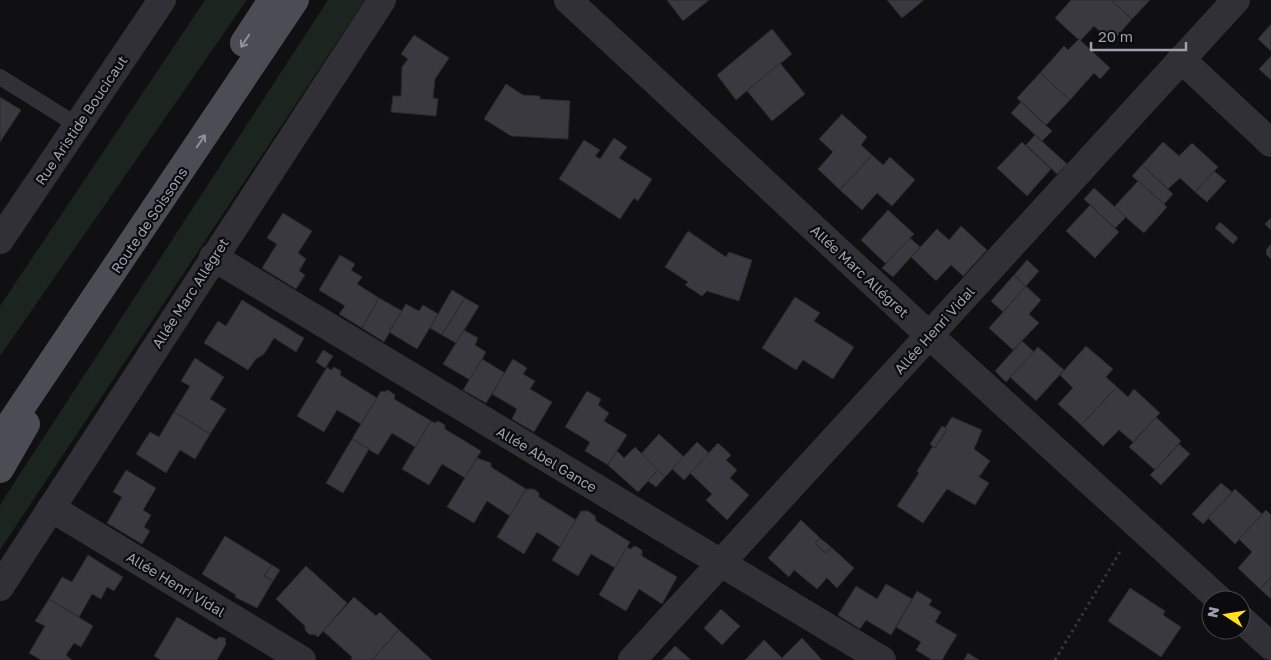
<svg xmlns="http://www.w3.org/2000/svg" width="1271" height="660" viewBox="0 0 1271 660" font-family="'Golos Text',sans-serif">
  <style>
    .green { fill: #1b241e }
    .building { fill: #39393f; stroke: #2a292d }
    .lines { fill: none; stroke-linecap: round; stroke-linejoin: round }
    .path { stroke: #36373d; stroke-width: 3; stroke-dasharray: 2.5 4; stroke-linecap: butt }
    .service { stroke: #303036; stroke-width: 16 }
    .minor { stroke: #303036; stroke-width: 28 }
    .primary { stroke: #4c4c55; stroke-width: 28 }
    .oneway { stroke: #8e90a0 }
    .labels { text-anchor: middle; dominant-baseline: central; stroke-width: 4.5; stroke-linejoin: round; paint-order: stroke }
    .street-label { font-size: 14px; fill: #9fa1b3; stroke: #0b0a0c }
  </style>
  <rect width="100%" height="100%" fill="#100f11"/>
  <!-- green -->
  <g class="green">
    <path d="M205 0H247L0 356V306Z"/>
    <path d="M328 0H365L0 550V506L3 500Z"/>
  </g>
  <!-- building -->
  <g class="building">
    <path d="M667 0H709L683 21Z"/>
    <path d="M887 0H924L902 18Z"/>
    <path d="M1071 0H1111L1132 19 1112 42 1094 26 1080 41 1055 18Z"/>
    <path d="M1111 0H1150L1132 19Z"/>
    <path d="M1271 24V51L1258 39Z"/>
    <path d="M772 29 792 54 736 100 717 75Z"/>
    <path d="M414 35 449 58 435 79 433 98 438 99 436 116 391 112 393 96H401L402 67 408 59 401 54Z"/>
    <path d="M1079 39 1110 68 1100 79 1094 73 1070 100 1040 73 1064 46 1068 50Z"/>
    <path d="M1271 56V80L1259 69Z"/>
    <path d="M780 63 805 94 772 121 747 91Z"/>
    <path d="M1040 73 1070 100 1046 125 1017 98Z"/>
    <path d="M506 84 523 95 540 96V99L570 101 568 139 511 136 484 119Z"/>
    <path d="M0 97 21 110 0 142Z"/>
    <path d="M1021 102 1052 131 1042 141 1011 113Z"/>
    <path d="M842 114 867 137 861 145 872 155 840 190 818 169 833 152 819 139Z"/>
    <path d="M1035 135 1067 164 1057 174 1026 145Z"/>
    <path d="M614 138 627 147 619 158 652 179 638 201 634 198 620 219 559 179 584 140 600 150 595 156 600 159Z"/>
    <path d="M1022 142 1051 169 1027 196 997 168Z"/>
    <path d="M1163 142 1179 156 1192 143 1218 167 1195 192 1180 178 1168 189 1142 165Z"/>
    <path d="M872 155 883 165 890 157 915 180 892 206 877 193 862 210 840 190Z"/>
    <path d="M1142 165 1173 194 1164 204 1132 176Z"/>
    <path d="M1214 171 1226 181 1207 202 1195 192Z"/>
    <path d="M1138 181 1167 207 1144 233 1114 207Z"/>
    <path d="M1094 188 1126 217 1115 228 1084 199Z"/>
    <path d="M1090 205 1119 232 1095 258 1066 231Z"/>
    <path d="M888 210 914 234 886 264 861 240Z"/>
    <path d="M283 213 312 231 298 253 306 259 299 271 305 275 296 289 262 268 277 244 267 238Z"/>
    <path d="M1271 218V230L1265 224Z"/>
    <path d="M1220 222 1238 238 1233 244 1215 228Z"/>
    <path d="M961 226 987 250 963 276 951 265 936 281 911 257 937 229 949 240Z"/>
    <path d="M688 231 726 257 729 252 752 260 739 301 707 291 702 296 685 285 688 282 665 267Z"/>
    <path d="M910 238 920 247 893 277 882 268Z"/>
    <path d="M1271 244V259L1267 255 1266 250Z"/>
    <path d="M340 255 355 264 351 270 362 277 357 284 379 298 362 328 339 314 345 306 319 290Z"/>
    <path d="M1027 260 1039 271 1026 286 1014 275Z"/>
    <path d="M1014 275 1026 286 1003 312 991 301Z"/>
    <path d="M1026 286 1041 300 1029 314 1039 323 1013 350 989 328Z"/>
    <path d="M452 290 465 298 442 335 430 328Z"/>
    <path d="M795 297 820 313 814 321 854 347 833 379 803 360 796 370 762 348Z"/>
    <path d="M379 298 402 311 384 342 362 328Z"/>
    <path d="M465 298 479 306 456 343 442 335Z"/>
    <path d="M242 300 304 338 296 352 274 338 264 354 256 359 248 370 204 343 218 321 226 326Z"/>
    <path d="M406 304 419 311 423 305 438 314 417 349 389 332Z"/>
    <path d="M464 330 478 338 475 345 486 352 470 380 443 364Z"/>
    <path d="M1022 341 1034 352 1006 382 995 371Z"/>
    <path d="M1086 346 1113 369 1106 377 1117 387 1081 425 1058 404 1073 388 1060 375Z"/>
    <path d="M1038 347 1064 370 1036 401 1010 377Z"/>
    <path d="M323 350 333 356 325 368 316 362Z"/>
    <path d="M195 358 224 377 210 399 226 409 210 434 174 412 190 386 181 381Z"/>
    <path d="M482 359 505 373 486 403 463 390Z"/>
    <path d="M513 359 527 368 523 374 535 381 530 389 552 402 534 432 512 419 517 409 492 394Z"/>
    <path d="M327 367 331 370 334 367 341 371 340 375 377 398 361 424 337 410 324 432 297 416Z"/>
    <path d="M1117 387 1128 397 1134 389 1160 413 1133 442 1119 430 1103 446 1081 425Z"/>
    <path d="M388 390 395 395 394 399 431 421 415 447 392 433 378 455 352 439 381 391 384 392Z"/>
    <path d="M587 391 601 399 598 405 609 413 604 421 627 435 608 465 585 451 590 442 565 427Z"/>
    <path d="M174 412 210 434 195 459 180 450 166 473 136 454 150 432 159 437Z"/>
    <path d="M952 417 982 430 974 449 990 461 979 477 989 483 975 505 947 489 923 523 897 506 919 473 917 471 933 446 935 448 947 429 945 428Z"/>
    <path d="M1156 417 1181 441 1155 470 1129 447Z"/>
    <path d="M431 421 435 423 438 421 445 425V429L481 451 465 478 442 464 429 485 402 469Z"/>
    <path d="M942 426 947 429 935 448 930 444Z"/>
    <path d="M659 434 684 457 665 477 641 454Z"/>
    <path d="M352 439 369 449 343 493 326 483Z"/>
    <path d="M697 442 709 453 684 480 672 469Z"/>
    <path d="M718 443 731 455 726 460 737 470 730 478 749 495 727 520 706 500 712 494 690 473Z"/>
    <path d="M1179 444 1190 454 1161 485 1150 475Z"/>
    <path d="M635 447 658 470 638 492 608 465 617 451 624 458Z"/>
    <path d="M477 458 491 463V467L526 489 510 516 487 501 474 523 447 507Z"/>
    <path d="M126 470 156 488 143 510 151 515 144 527 150 531 142 544 107 523 122 497 113 492Z"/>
    <path d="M658 470 665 477 656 487 648 481Z"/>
    <path d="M1221 483 1232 492 1203 524 1192 514Z"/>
    <path d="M526 489H534L539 493V497L576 520 560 547 537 532 524 554 497 537Z"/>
    <path d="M1235 489 1262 514 1235 544 1208 518Z"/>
    <path d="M1266 510 1271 515V577L1260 589 1238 568 1252 552 1239 539Z"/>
    <path d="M581 511H588L595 516 596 521 630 542 615 568 591 554 578 576 552 560Z"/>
    <path d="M801 520 820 538 815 543 826 553 831 547 854 568 837 588 827 578 817 589 794 570 789 577 768 558Z"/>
    <path d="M225 536 272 565 264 576 273 581 257 608 235 597 236 595 202 574Z"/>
    <path d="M820 538 831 547 826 553 815 543Z"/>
    <path d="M635 546 642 550V556L677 577 662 604 639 589 626 611 599 595 627 547 630 549Z"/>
    <path d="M88 555 123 577 114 591 107 587 101 599 92 594 79 617 49 599 62 577 72 582Z"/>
    <path d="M272 565 280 570 273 581 264 576Z"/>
    <path d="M306 566 347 603 318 637 314 634 310 635 305 630V626L276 599Z"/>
    <path d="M1271 577V599L1260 589Z"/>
    <path d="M886 584 912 599 891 635 866 620 860 629 838 615 856 586 877 599Z"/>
    <path d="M1130 588 1165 611 1163 615 1181 627 1161 657 1108 621Z"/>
    <path d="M917 591 932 600 929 605 941 612 935 622 957 635 942 660H932L916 650 921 642 896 627Z"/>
    <path d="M354 597 376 616 380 612 399 630 372 660H351L352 657 323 631Z"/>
    <path d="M49 599 93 626 81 647 74 643 66 655 72 660H41L29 653 45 626 35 621Z"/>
    <path d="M721 609 740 626 722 645 704 628Z"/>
    <path d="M177 617 216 640 219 637 225 638 226 644 217 660H161L154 656Z"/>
    <path d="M399 630 432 660H372Z"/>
    <path d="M802 638 822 660H745L764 640 782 658Z"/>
    <path d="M675 646 691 660H662Z"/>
    <path d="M968 653 979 660H964Z"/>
  </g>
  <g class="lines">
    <!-- path -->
    <path class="path" d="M1055 660 1121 550"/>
    <!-- service -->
    <path class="service" d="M0 77 77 125"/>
    <!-- minor -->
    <g class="minor">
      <path d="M568 0 929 335 1220 600"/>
      <path d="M1181 59 1271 143"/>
      <path d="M0 240 162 0"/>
      <path d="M213 257 882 660"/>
      <path d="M51 508 302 660"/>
      <path d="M0 587 382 0"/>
      <path d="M1241 619 1271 646"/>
      <path d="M632 660 1236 0"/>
    </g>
    <!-- primary -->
    <g class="primary">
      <path d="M244 43 272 0"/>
      <path d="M0 439 295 0"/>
      <path d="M0 469 26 424"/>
    </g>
  </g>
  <!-- one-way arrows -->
  <defs><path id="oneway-shaft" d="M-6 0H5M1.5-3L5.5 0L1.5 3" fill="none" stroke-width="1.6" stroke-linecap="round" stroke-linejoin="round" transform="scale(1.25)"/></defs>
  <g class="oneway">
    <use href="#oneway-shaft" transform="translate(245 41) rotate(123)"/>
    <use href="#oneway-shaft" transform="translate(201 141) rotate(-56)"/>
  </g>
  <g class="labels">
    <!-- street labels -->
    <g class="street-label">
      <text transform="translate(81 120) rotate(-56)">Rue Aristide Boucicaut</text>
      <text transform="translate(149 220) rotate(-56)">Route de Soissons</text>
      <text transform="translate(860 271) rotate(43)">Allée Marc Allégret</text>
      <text transform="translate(190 293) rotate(-57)">Allée Marc Allégret</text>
      <text transform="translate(934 330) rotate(-48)">Allée Henri Vidal</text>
      <text transform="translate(547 459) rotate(31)">Allée Abel Gance</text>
      <text transform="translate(176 584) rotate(31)">Allée Henri Vidal</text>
    </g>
  </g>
  <!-- north arrow -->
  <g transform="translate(1226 615) rotate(282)"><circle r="24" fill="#0b0a0c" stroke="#46464f"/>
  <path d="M0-4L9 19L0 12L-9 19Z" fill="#ffe219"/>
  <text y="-8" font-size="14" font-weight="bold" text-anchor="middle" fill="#9fa1b3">N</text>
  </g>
  <!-- scale -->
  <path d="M1091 42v8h95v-8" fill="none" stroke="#9fa1b3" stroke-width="2.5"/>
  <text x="1098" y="42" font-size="15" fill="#9fa1b3" stroke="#0b0a0c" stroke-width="4" paint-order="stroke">20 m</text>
</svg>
